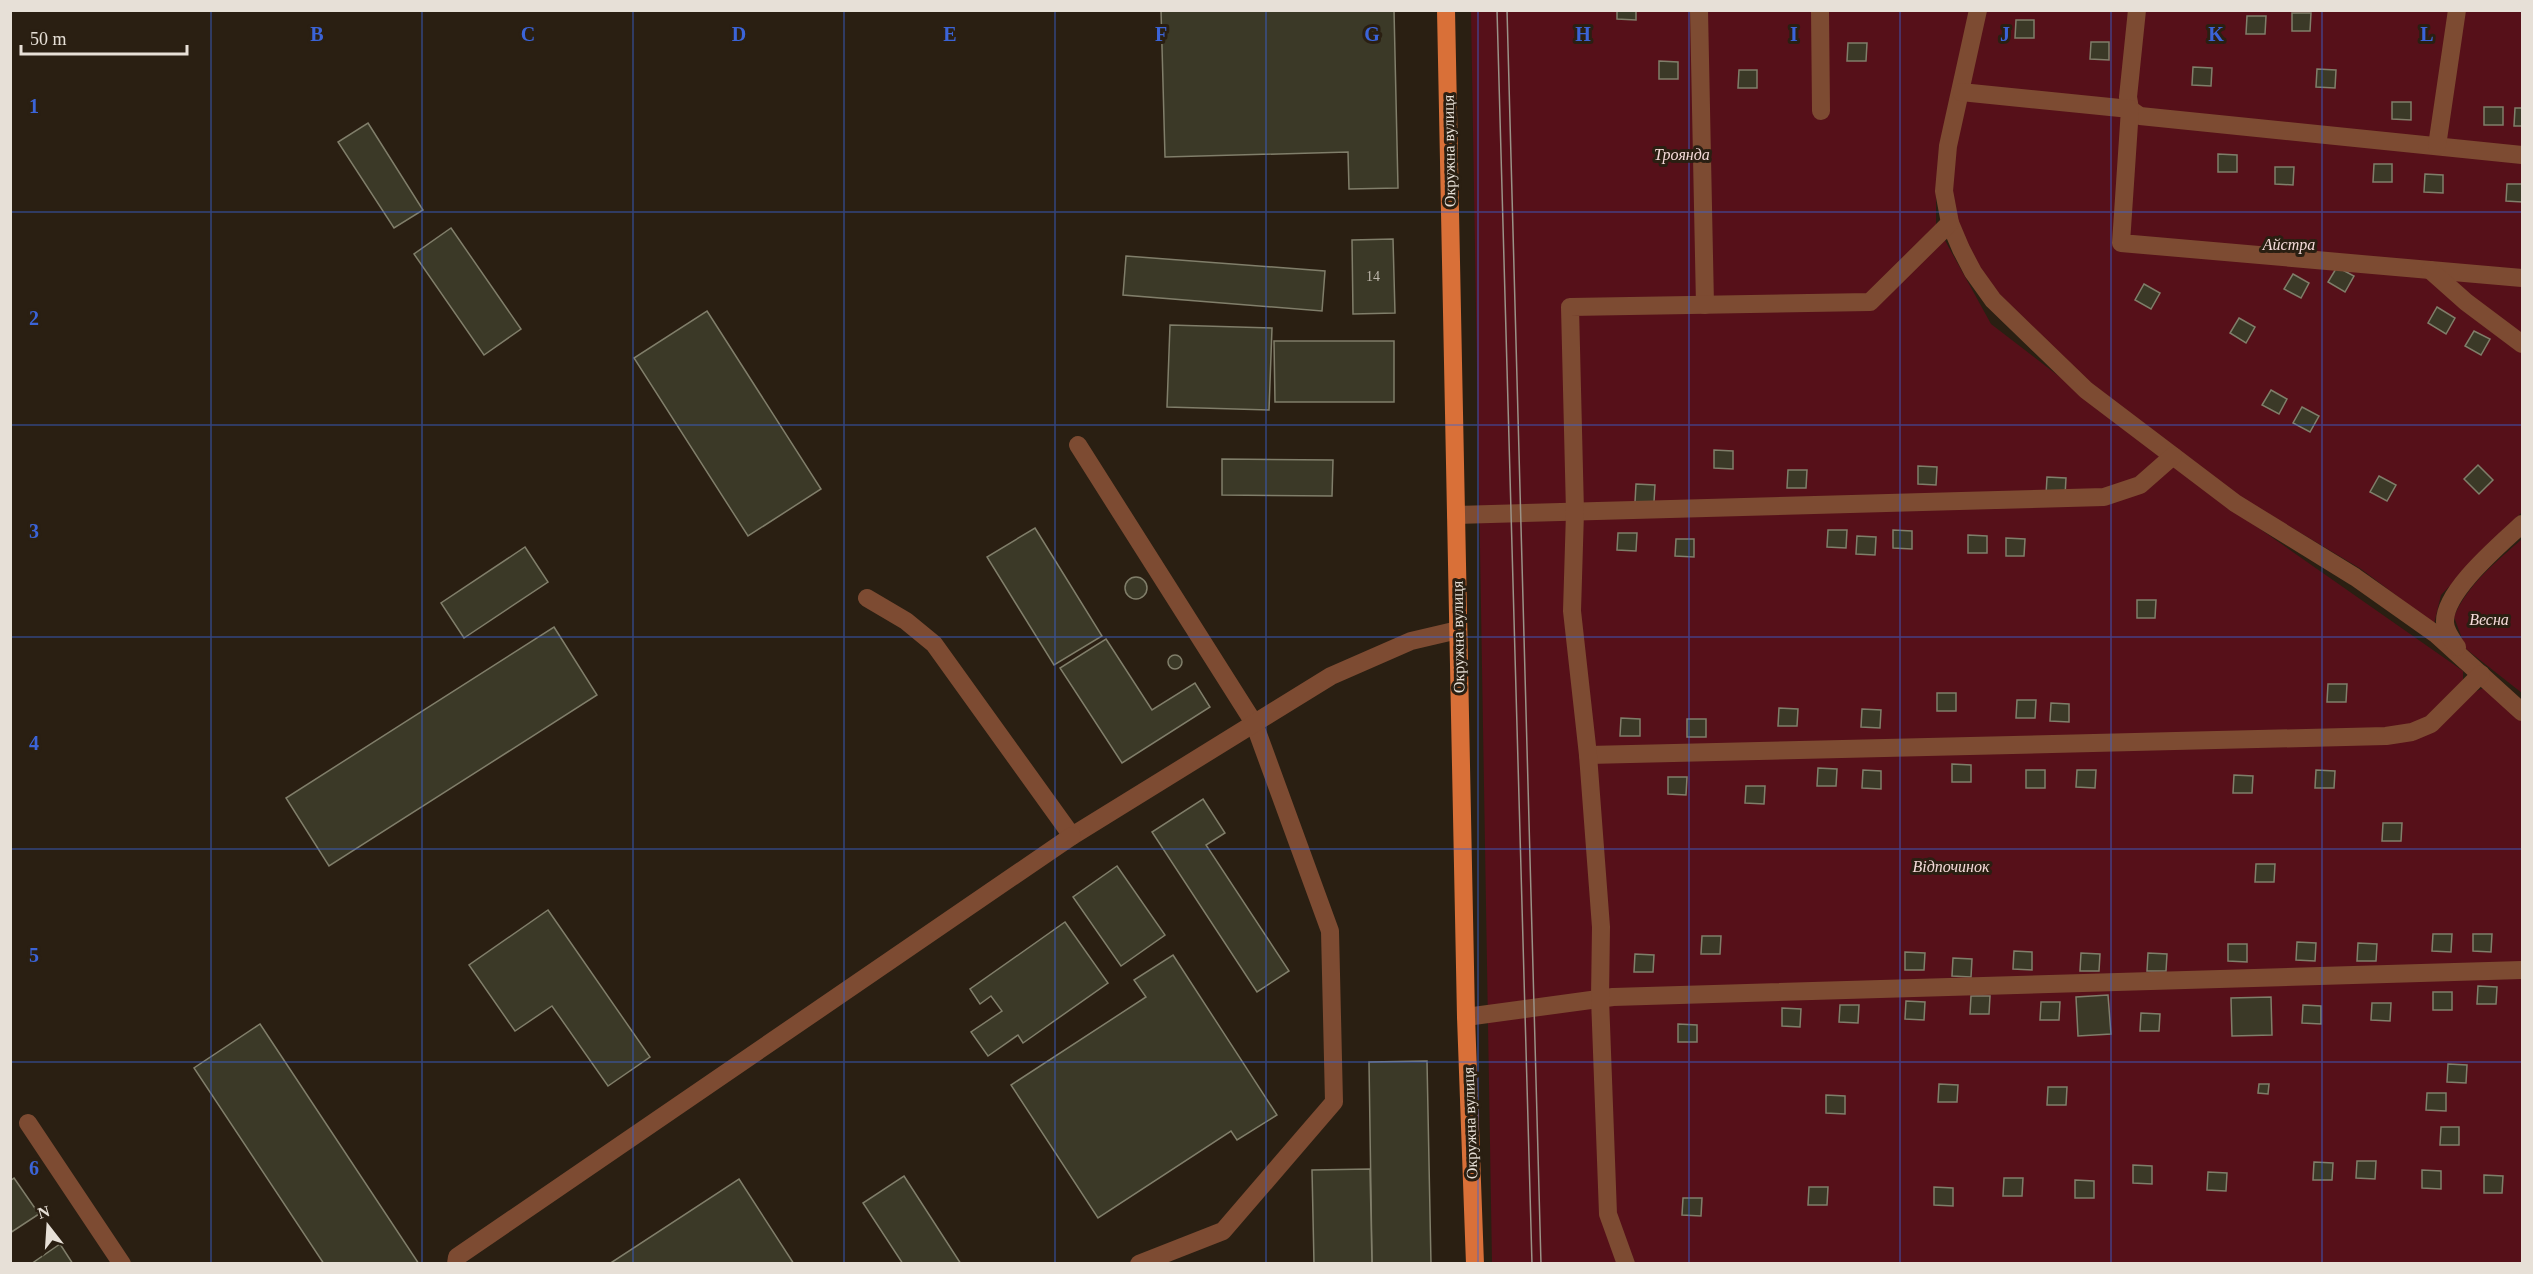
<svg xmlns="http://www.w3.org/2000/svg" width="2533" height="1274" viewBox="0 0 2533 1274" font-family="Georgia,serif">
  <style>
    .green { fill: #561019 }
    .building { fill: #3b3927; stroke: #807e6a; stroke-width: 1.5 }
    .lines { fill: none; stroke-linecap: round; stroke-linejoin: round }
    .minor { stroke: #7d4b32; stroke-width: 18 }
    .major { stroke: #d97038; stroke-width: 18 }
    .tram { stroke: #9a9287; stroke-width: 1.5 }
    .grid { fill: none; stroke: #3b64d8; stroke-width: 1.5; stroke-opacity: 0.55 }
    .labels { text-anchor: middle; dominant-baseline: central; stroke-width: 6; stroke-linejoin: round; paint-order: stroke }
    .number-label { font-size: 14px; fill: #bcb6ab }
    .street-label { font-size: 16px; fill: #e7e0d7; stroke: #2a1f12 }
    .park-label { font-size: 16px; font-style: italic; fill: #f5dbda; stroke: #2a1f12 }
    .grid-label { font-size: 20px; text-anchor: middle; font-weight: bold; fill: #3b64d8; stroke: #2a1f12; stroke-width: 6; stroke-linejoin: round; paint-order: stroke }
  </style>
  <rect width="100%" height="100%" fill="#2a1f12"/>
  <!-- green -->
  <g class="green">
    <path d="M1471 11H1971L1936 193V224L1991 324 2230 508 2463 671V685L2472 693 2486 687 2522 719V1263H1492Z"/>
    <path d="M1985 11H2522V512L2441 595 2434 624 2361 569 2242 498 2098 392 2024 321 1980 273 1951 214 1955 151Z"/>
    <path d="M2522 539V693L2466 649 2454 617C2467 585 2497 561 2522 539Z"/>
  </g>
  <!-- building -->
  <g class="building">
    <path d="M1161 10H1394L1398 188 1349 189 1348 152 1165 157Z"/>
    <path d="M1617 10H1636V20L1617 19Z"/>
    <path d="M2292 13H2311L2310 31H2292Z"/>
    <path d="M2247 16H2266L2265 34H2246Z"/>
    <path d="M2016 20H2034V38H2015Z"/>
    <path d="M2091 42H2109V60L2090 59Z"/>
    <path d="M1848 43H1867L1866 61H1847Z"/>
    <path d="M1659 61 1678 62V79H1659Z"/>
    <path d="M2193 67 2212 68 2211 86 2192 85Z"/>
    <path d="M2317 69 2336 70 2335 88 2316 87Z"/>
    <path d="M1739 70H1757V88H1738Z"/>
    <path d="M2392 102H2411V120L2392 119Z"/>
    <rect x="2484" y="107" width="19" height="18"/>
    <path d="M2515 108H2522V126H2514Z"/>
    <path d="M368 123 423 210 394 228 338 142Z"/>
    <path d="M2218 154 2237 155V172H2218Z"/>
    <path d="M2374 164H2392V182H2373Z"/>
    <path d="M2275 167H2294L2293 185 2275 184Z"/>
    <path d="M2425 174 2443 175V193L2424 192Z"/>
    <path d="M2507 184H2522V202L2506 201Z"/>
    <path d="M451 228 521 329 484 355 414 254Z"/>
    <path d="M1393 239 1395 313 1353 314 1352 240Z"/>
    <path d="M1126 256 1325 271 1322 311 1123 295Z"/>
    <path d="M2337 267 2354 276 2345 292 2328 282Z"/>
    <path d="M2293 274 2309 283 2301 298 2284 289Z"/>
    <path d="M2144 284 2160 293 2151 309 2135 300Z"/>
    <path d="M2437 307 2455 318 2446 334 2428 323Z"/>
    <path d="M707 311 821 489 748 536 634 358Z"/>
    <path d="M2239 318 2255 327 2246 343 2230 333Z"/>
    <path d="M1170 325 1272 328 1269 410 1167 407Z"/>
    <path d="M2474 331 2490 339 2481 355 2465 346Z"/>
    <path d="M1274 341H1394V402H1275Z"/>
    <path d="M2271 390 2287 399 2279 414 2262 405Z"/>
    <path d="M2302 407 2319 416 2310 432 2293 423Z"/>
    <path d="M1714 450 1733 451V469L1714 468Z"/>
    <path d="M1222 459 1333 460 1332 496 1222 495Z"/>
    <path d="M2478 465 2493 480 2479 494 2464 479Z"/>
    <path d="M1918 466 1937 467 1936 485 1918 484Z"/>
    <path d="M1788 470H1807L1806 488H1787Z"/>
    <path d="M2379 476 2396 485 2387 501 2370 492Z"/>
    <path d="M2047 477 2066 478 2065 496 2046 495Z"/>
    <path d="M1636 484 1655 485 1654 502H1635Z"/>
    <path d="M1035 528 1102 636 1054 665 987 557Z"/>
    <path d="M1828 530H1847L1846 548 1827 547Z"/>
    <path d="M1893 530 1912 531V549L1893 548Z"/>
    <path d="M1618 533H1637L1636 551 1617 550Z"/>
    <path d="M1968 535 1987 536V553H1968Z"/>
    <path d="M1857 536 1876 537 1875 555 1856 554Z"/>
    <path d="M2006 538 2025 539 2024 556H2006Z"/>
    <path d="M1676 539H1694V557L1675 556Z"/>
    <path d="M525 547 548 582 464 638 441 603Z"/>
    <circle cx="1136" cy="588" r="11"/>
    <path d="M2137 600H2156L2155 618H2137Z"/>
    <path d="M554 627 597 695 329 866 286 798Z"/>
    <path d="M1106 639 1152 710 1195 683 1210 707 1122 763 1060 668Z"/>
    <circle cx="1175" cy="662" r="7"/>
    <path d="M2328 684H2347L2346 702H2327Z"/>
    <rect x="1937" y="693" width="19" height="18"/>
    <path d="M2017 700H2036L2035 718H2016Z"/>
    <path d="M2051 703 2069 704V722L2050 721Z"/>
    <path d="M1779 708 1798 709 1797 726H1778Z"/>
    <path d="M1862 709 1881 710 1880 728 1861 727Z"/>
    <path d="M1621 718 1640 719V736H1620Z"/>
    <rect x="1687" y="719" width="19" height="18"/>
    <path d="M1952 764 1971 765V782H1952Z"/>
    <path d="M1818 768 1837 769 1836 786H1817Z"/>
    <path d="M1863 770 1881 771V789L1862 788Z"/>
    <rect x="2026" y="770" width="19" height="18"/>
    <path d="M2077 770H2096L2095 788 2076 787Z"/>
    <path d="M2316 770 2335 771 2334 788H2315Z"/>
    <path d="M2234 775 2253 776 2252 793H2233Z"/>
    <path d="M1668 777H1687L1686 795 1668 794Z"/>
    <path d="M1746 786H1765L1764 804 1745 803Z"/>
    <path d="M1203 799 1225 833 1206 845 1289 971 1257 992 1152 832Z"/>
    <path d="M2383 823H2402L2401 841H2382Z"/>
    <path d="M2256 864H2275L2274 882H2255Z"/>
    <path d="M1117 866 1165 935 1121 966 1073 897Z"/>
    <path d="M548 910 650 1057 608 1086 552 1006 515 1031 469 965Z"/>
    <path d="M1065 922 1108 983 1023 1043 1018 1035 988 1056 971 1032 1002 1011 991 996 980 1004 970 989Z"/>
    <path d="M2433 934H2452L2451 952 2432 951Z"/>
    <path d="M2473 934H2492L2491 952 2473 951Z"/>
    <path d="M1702 936H1721L1720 954H1701Z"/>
    <path d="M2297 942 2316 943 2315 961 2296 960Z"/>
    <path d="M2358 943 2377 944 2376 961H2357Z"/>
    <path d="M2228 944H2247V962L2228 961Z"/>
    <path d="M2014 951 2032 952V970L2013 969Z"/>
    <path d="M1905 952 1925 953 1924 970H1905Z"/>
    <path d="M2081 953 2100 954 2099 971H2080Z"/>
    <path d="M2148 953 2167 954 2166 971H2147Z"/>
    <path d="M1635 954 1654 955 1653 972H1634Z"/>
    <path d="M1173 955 1277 1115 1237 1140 1231 1131 1098 1218 1011 1085 1146 997 1134 980Z"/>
    <path d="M1953 958 1972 959 1971 977 1952 976Z"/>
    <path d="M2478 986 2497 987 2496 1004H2477Z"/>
    <rect x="2433" y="992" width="19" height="18"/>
    <path d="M2108 995 2111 1034 2078 1036 2076 997Z"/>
    <path d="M1971 996H1990L1989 1014H1970Z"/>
    <path d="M2271 997 2272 1035 2232 1036 2231 998Z"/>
    <path d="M1906 1001 1925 1002 1924 1020 1905 1019Z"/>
    <path d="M2041 1002H2060L2059 1020H2040Z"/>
    <path d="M2372 1003H2391L2390 1021 2371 1020Z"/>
    <path d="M1840 1005H1859L1858 1023 1839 1022Z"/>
    <path d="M2303 1005 2321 1006V1024L2302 1023Z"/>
    <path d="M1782 1008 1801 1009 1800 1027 1782 1026Z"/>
    <path d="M2141 1013 2160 1014 2159 1031H2140Z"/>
    <path d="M260 1024 419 1264H324L194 1068Z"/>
    <path d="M1678 1024 1697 1025V1042H1678Z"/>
    <path d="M1427 1061 1431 1264H1372L1369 1062Z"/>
    <path d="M2448 1064 2467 1065 2466 1083 2447 1082Z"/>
    <path d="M1939 1084 1958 1085 1957 1102H1938Z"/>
    <path d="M2259 1084H2269L2268 1094 2258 1093Z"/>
    <path d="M2048 1087H2067L2066 1105H2047Z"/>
    <path d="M2427 1093H2446V1111L2426 1110Z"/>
    <path d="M1826 1095 1845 1096V1114L1826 1113Z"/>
    <path d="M2441 1127H2459V1145H2440Z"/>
    <path d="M2357 1161H2376L2375 1179 2356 1178Z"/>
    <path d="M2314 1162 2333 1163 2332 1180H2313Z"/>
    <path d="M2133 1165 2152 1166V1184L2133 1183Z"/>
    <path d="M1370 1169 1372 1264H1314L1312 1170Z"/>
    <path d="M2422 1170 2441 1171V1189L2422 1188Z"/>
    <path d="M2208 1172 2227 1173 2226 1191 2207 1190Z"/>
    <path d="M2484 1175 2503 1176 2502 1193H2484Z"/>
    <path d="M904 1176 961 1264H903L863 1203Z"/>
    <path d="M14 1178 39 1214 10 1233V1181Z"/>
    <path d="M2004 1178H2023L2022 1196H2003Z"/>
    <path d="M739 1179 794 1264H609Z"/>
    <path d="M2075 1180 2094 1181V1198H2075Z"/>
    <path d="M1809 1187H1828L1827 1205H1808Z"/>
    <path d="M1934 1187 1953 1188V1206L1934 1205Z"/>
    <path d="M1683 1198H1702L1701 1216 1682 1215Z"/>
    <path d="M60 1244 73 1264H31Z"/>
  </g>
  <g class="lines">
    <!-- minor -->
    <g class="minor">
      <path d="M1699 10 1705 305"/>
      <path d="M1820 10 1821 111"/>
      <path d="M1978 10 1948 146 1944 191 1950 223 1961 249 1973 272 1993 300 2086 390 2235 503 2355 577 2437 635 2522 712"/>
      <path d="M2137 10 2128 97 2130 109 2140 116 2522 155"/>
      <path d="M1961 92 2130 109 2121 243 2522 278"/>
      <path d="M2437 146 2457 10"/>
      <path d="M2430 270 2466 302 2522 344"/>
      <path d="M1078 445 1254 723 1330 931 1334 1102 1223 1231 1139 1264"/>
      <path d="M1456 515 2104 497 2140 485 2173 456"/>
      <path d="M867 598 906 621 934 644 1072 836 1331 676 1411 641 1458 630"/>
      <path d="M2457 647C2452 640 2445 631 2445 622 2444 591 2501 544 2522 524"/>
      <path d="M1588 755 2386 736 2412 732 2431 724 2481 674"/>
      <path d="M1466 1017 1613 997 2522 970"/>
      <path d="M28 1123 122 1264"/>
      <path d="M456 1264 457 1257 1072 836"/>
      <path d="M1626 1264 1608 1214 1600 998 1601 927 1588 755 1572 611 1575 512 1570 307 1870 302 1950 223"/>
    </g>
    <!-- major -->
    <path class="major" d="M1446 10 1466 1017 1475 1264"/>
    <!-- tram -->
    <g class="tram">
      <path d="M1497 10 1532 1264"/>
      <path d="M1507 10 1541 1264"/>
    </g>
  </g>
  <!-- grid -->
  <path class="grid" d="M211 10V1264M422 10V1264M633 10V1264M844 10V1264M1055 10V1264M1266 10V1264M1478 10V1264M1689 10V1264M1900 10V1264M2111 10V1264M2322 10V1264M10 212H2522M10 425H2522M10 637H2522M10 849H2522M10 1062H2522"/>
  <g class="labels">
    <!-- number labels -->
    <g class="number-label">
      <text x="1373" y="276">14</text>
    </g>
    <!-- street labels -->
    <g class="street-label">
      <text transform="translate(1449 151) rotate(-91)">Окружна вулиця</text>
      <text transform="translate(1458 637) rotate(-91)">Окружна вулиця</text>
      <text transform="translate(1470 1123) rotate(-92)">Окружна вулиця</text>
    </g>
    <!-- park labels -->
    <g class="park-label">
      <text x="1682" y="154">Троянда</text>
      <text x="2289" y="244">Айстра</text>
      <text x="2489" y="619">Весна</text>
      <text x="1951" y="866">Відпочинок</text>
    </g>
  </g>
  <g class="grid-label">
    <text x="317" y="41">B</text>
    <text x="528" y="41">C</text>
    <text x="739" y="41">D</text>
    <text x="950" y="41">E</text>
    <text x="1161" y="41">F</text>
    <text x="1372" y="41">G</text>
    <text x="1583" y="41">H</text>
    <text x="1794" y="41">I</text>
    <text x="2005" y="41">J</text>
    <text x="2216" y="41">K</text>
    <text x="2427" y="41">L</text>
    <text x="34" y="113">1</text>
    <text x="34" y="325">2</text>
    <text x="34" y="538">3</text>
    <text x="34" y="750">4</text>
    <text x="34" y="962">5</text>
    <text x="34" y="1175">6</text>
  </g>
  <!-- border -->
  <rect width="2533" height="1274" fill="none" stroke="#e7e0d7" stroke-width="24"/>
  <!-- north arrow -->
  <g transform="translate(48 1226) rotate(343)" stroke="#2a1f12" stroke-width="4.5" paint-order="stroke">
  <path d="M0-4.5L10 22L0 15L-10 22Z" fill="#e7e0d7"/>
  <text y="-9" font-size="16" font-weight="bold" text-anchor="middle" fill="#e7e0d7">N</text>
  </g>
  <!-- scale -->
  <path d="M21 45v9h166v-9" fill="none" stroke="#e7e0d7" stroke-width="3"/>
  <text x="30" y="45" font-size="18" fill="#e7e0d7" stroke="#2a1f12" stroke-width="4.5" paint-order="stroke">50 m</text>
</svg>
